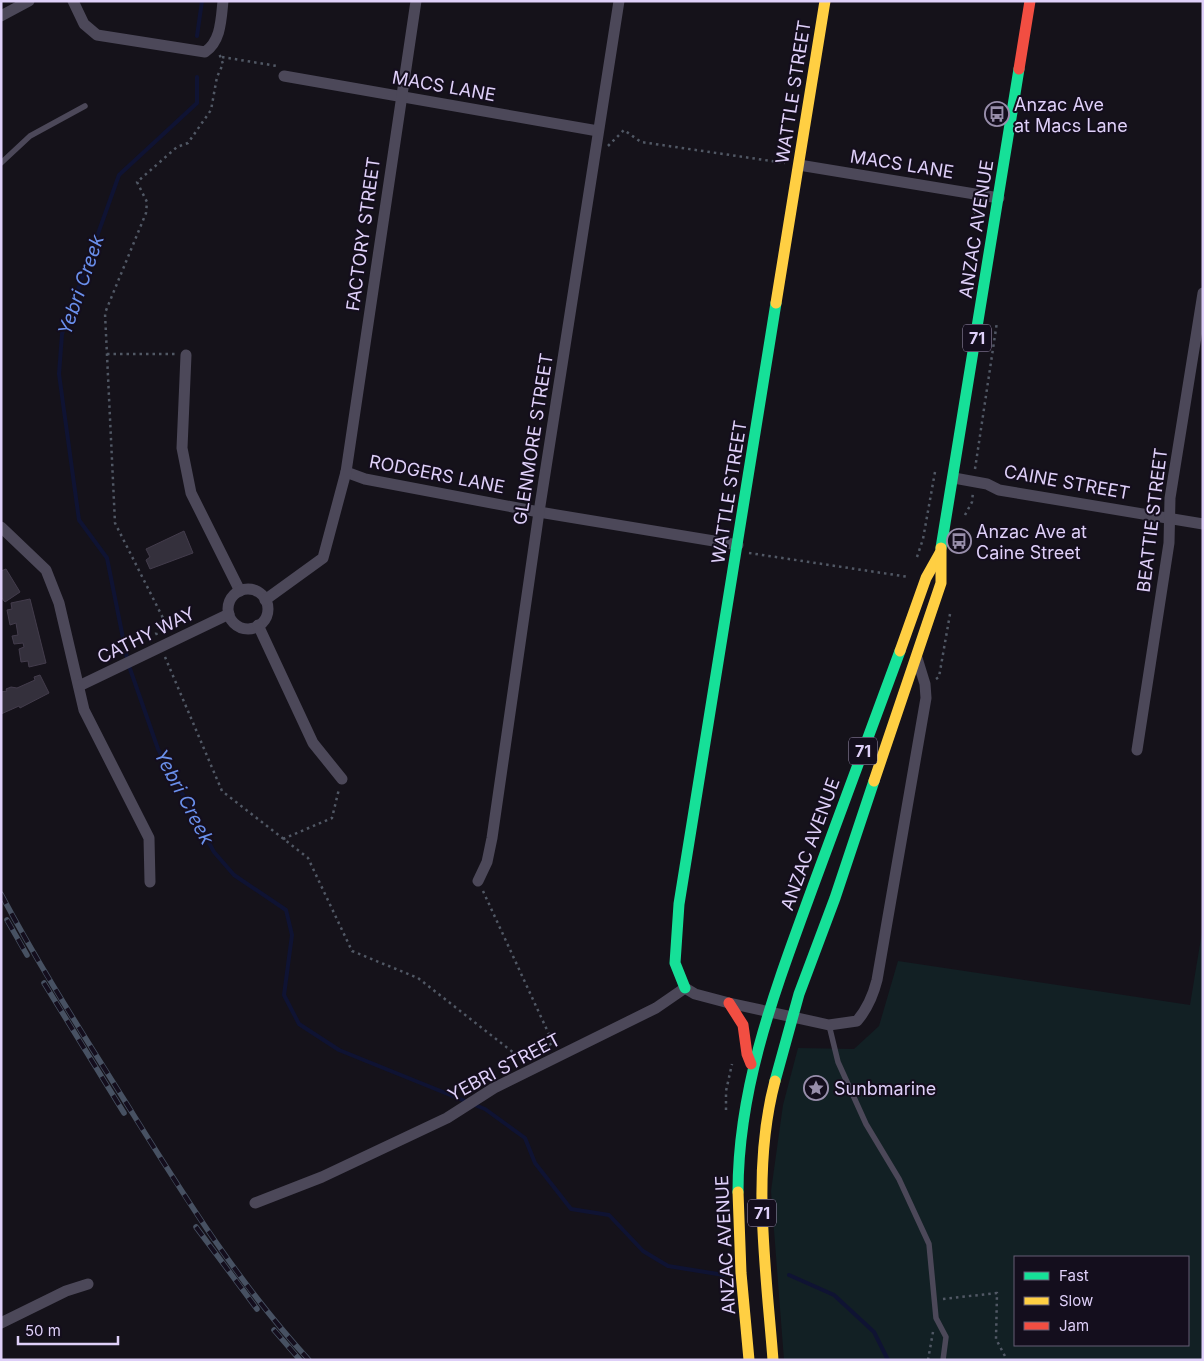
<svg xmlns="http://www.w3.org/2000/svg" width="1204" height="1361" viewBox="0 0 1204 1361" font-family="Inter,sans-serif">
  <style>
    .green { fill: #122024; fill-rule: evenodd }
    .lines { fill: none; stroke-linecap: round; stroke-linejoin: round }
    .stream { stroke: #0f1333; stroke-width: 4 }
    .building { fill: #34303c; stroke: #433c4c }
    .path { stroke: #515865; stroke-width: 2.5; stroke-dasharray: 2.5 4; stroke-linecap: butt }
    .lane { stroke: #4c4859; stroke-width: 5.5 }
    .street { stroke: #4c4859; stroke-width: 11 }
    .fast { stroke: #16e098; stroke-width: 11 }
    .slow { stroke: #ffcf43; stroke-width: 11 }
    .jam { stroke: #f24e42; stroke-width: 11 }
    .rail-casing { stroke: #475162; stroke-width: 5.5 }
    .rail { stroke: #140e1d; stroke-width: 4; stroke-dasharray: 11; stroke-linecap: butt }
    .labels { text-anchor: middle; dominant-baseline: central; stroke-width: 4; stroke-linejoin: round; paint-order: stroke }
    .shield { fill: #140e1d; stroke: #a296b7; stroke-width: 1 }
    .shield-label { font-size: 16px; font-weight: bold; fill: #dfd0f9 }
    .street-label { font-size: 18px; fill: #dfd0f9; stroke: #140e1d }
    .poi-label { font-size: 18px; fill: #dfd0f9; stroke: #140e1d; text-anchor: start }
    .water-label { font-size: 19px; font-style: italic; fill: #6a90ec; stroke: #140e1d }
  </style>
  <rect width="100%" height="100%" fill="#15121a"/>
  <!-- green -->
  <path class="green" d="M1203 926V1360H784L771 1191 783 1105 798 1048 854 1049 879 1026 898 961 1190 1005ZM1015 1257H1188V1345H1015Z"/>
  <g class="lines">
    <!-- stream -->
    <g class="stream">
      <path d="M197 36 202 1"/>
      <path d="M197 77V103L119 175 62 334 59 374 79 520 107 558 128 663 158 749 214 852 234 875 286 910 292 935 284 995 299 1024 339 1050 485 1109 525 1138 535 1163 571 1209 609 1215 643 1251 668 1266 724 1275"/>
      <path d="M789 1275 834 1295 874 1332 888 1360"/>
    </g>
  </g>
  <!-- building -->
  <g class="building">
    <path d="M184 531 193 553 150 569 146 560 150 557 146 549Z"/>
    <path d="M6 569 20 592 5 602 1 597V571Z"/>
    <path d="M30 599 46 663 29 667 28 661 21 662 19 649 24 647 23 643 14 644 12 636 18 635 16 623 10 625 7 610 12 609 11 603Z"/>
    <path d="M40 675 49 693 20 708 19 706 1 714V692L7 691 6 689 11 687 17 688 35 680 34 677Z"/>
  </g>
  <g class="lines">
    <!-- path -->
    <g class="path">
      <path d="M222 57 277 66"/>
      <path d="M608 146 624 130 641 142 785 163"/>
      <path d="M973 205V210L977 215"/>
      <path d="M107 354H175"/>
      <path d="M975 469 997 322"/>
      <path d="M965 515 972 502 973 492"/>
      <path d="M749 553 909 577"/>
      <path d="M917 557 923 539 935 472"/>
      <path d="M157 635 156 633 163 618 115 523 105 313 146 213 147 202 137 182 177 147 188 143 211 110 217 77 223 64 219 53"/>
      <path d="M165 657 222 791 308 858 352 951 418 978 523 1060"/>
      <path d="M936 679 939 677 950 614"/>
      <path d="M283 839 332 818 339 789"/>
      <path d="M483 891 553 1043 522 1058"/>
      <path d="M726 1110V1091L732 1064"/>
      <path d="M943 1299 997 1293 996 1339 1007 1360"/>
      <path d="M928 1360 933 1332"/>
    </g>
    <!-- lane -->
    <g class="lane">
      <path d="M1 163 30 136 85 106"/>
      <path d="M829 1025 838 1062 866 1124 899 1179 929 1244 936 1318 946 1337 943 1360"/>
    </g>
    <!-- street -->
    <g class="street">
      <path d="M73 1 84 24 97 35 205 52C221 41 221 20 223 1"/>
      <path d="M1 16 29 1"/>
      <path d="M284 76 598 131"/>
      <path d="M799 165 999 198"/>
      <path d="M186 355 182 448 191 493 240 591"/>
      <path d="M346 472 365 479 539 512 738 545"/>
      <path d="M954 478 987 484 999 490 1203 524"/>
      <path d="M1 527 46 570 59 603 84 710 149 838 150 882"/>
      <circle cx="248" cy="609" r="20"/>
      <path d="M265 600 323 558 346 472 416 1"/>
      <path d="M258 625 313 743 342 779"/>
      <path d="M79 686 229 614"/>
      <path d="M1137 750 1169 543 1170 498 1203 293"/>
      <path d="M478 881 487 862 492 838 539 512 619 1"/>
      <path d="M255 1203 322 1177 447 1118 494 1088 656 1008 685 988 695 994 729 1003 829 1025 857 1021C868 1008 873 996 877 980L926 698 925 684 917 658"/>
      <path d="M1 1323 66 1291 88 1284"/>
    </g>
    <!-- fast -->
    <g class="fast">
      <path d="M941 548 1019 69"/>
      <path d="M685 988 675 963 679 904 776 303"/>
      <path d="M775 1081 799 994 835 898 874 781"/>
      <path d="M738 1192C738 1085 776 988 812 889 841 810 871 731 900 651"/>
    </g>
    <!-- slow -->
    <g class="slow">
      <path d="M776 303 825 1"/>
      <path d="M900 651 926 578 940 553"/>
      <path d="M874 781 941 583V548"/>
      <path d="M738 1192 741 1273 749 1360"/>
      <path d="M773 1360C766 1268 751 1171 775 1081"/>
    </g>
    <!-- jam -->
    <g class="jam">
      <path d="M1019 69 1030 1"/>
      <path d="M729 1003 743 1025 747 1054 751 1064"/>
    </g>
    <defs>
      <g id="rail">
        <path d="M1 894C38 964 81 1031 123 1098 180 1189 236 1281 309 1360"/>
        <path d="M7 920 27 955"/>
        <path d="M44 983 124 1113"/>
        <path d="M196 1227 257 1309"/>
        <path d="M274 1330 300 1360"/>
      </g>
    </defs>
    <!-- rail casing -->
    <use href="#rail" class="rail-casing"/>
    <!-- rail -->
    <use href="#rail" class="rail"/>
  </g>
  <!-- icons -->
  <defs>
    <symbol id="bus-ring" viewBox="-11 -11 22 22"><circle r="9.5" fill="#140e1d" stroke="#988eab" stroke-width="1.5"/><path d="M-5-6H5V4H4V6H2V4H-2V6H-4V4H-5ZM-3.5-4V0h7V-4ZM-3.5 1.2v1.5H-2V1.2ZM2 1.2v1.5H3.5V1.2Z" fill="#988eab"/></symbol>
    <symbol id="sight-ring" viewBox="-11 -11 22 22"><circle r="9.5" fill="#140e1d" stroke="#988eab" stroke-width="1.5"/><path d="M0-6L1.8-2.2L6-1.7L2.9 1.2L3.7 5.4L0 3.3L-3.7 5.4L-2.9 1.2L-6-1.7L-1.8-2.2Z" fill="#988eab"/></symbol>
  </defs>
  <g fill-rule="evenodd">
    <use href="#bus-ring" x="983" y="100" width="28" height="28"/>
    <use href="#bus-ring" x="945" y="527" width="28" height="28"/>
    <use href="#sight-ring" x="802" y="1074" width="28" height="28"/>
  </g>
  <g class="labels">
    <!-- shield labels -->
    <g class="shield">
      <rect x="963" y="324.5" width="28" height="27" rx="4"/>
      <rect x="849" y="737.5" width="28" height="27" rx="4"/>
      <rect x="748" y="1199.5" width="28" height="27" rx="4"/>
    </g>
    <g class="shield-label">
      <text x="977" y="338">71</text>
      <text x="863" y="751">71</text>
      <text x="762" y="1213">71</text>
    </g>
    <!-- street labels -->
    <g class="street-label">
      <text transform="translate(444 86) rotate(10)">MACS LANE</text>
      <text transform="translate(793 92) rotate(-81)">WATTLE STREET</text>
      <text transform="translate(902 164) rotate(9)">MACS LANE</text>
      <text transform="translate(976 229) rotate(-81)">ANZAC AVENUE</text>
      <text transform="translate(363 234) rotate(-82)">FACTORY STREET</text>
      <text transform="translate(533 439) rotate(-81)">GLENMORE STREET</text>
      <text transform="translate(437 474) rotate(11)">RODGERS LANE</text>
      <text transform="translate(1067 482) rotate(10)">CAINE STREET</text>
      <text transform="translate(729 492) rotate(-81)">WATTLE STREET</text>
      <text transform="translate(1152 520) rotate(-83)">BEATTIE STREET</text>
      <text transform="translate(146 635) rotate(-26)">CATHY WAY</text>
      <text transform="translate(810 844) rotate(-70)">ANZAC AVENUE</text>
      <text transform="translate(504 1067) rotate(-28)">YEBRI STREET</text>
      <text transform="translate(725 1245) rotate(-93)">ANZAC AVENUE</text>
    </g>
    <!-- poi labels -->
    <g class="poi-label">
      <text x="1014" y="104">Anzac Ave<tspan x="1014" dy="21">at Macs Lane</tspan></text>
      <text x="976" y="531">Anzac Ave at<tspan x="976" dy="21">Caine Street</tspan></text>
      <text x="834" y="1088">Sunbmarine</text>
    </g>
    <!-- water labels -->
    <g class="water-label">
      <text transform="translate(81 285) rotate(-71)">Yebri Creek</text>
      <text transform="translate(184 797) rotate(62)">Yebri Creek</text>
    </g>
  </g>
  <!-- border -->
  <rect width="1204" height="1361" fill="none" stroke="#dfd0f9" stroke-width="5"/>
  <!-- legend -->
  <rect x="1014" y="1256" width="175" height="90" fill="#140e1d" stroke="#655c75"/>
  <rect x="1024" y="1272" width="25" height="8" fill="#16e098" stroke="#655c75"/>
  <text x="1059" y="1281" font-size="15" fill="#dfd0f9">Fast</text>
  <rect x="1024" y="1297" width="25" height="8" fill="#ffcf43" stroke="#655c75"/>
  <text x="1059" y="1306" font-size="15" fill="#dfd0f9">Slow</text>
  <rect x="1024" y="1322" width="25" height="8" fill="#f24e42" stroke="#655c75"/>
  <text x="1059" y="1331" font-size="15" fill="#dfd0f9">Jam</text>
  <!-- scale -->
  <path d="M18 1336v8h100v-8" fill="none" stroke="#dfd0f9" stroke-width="2.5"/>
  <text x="25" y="1336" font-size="15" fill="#dfd0f9" stroke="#140e1d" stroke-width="4" paint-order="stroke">50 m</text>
</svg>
